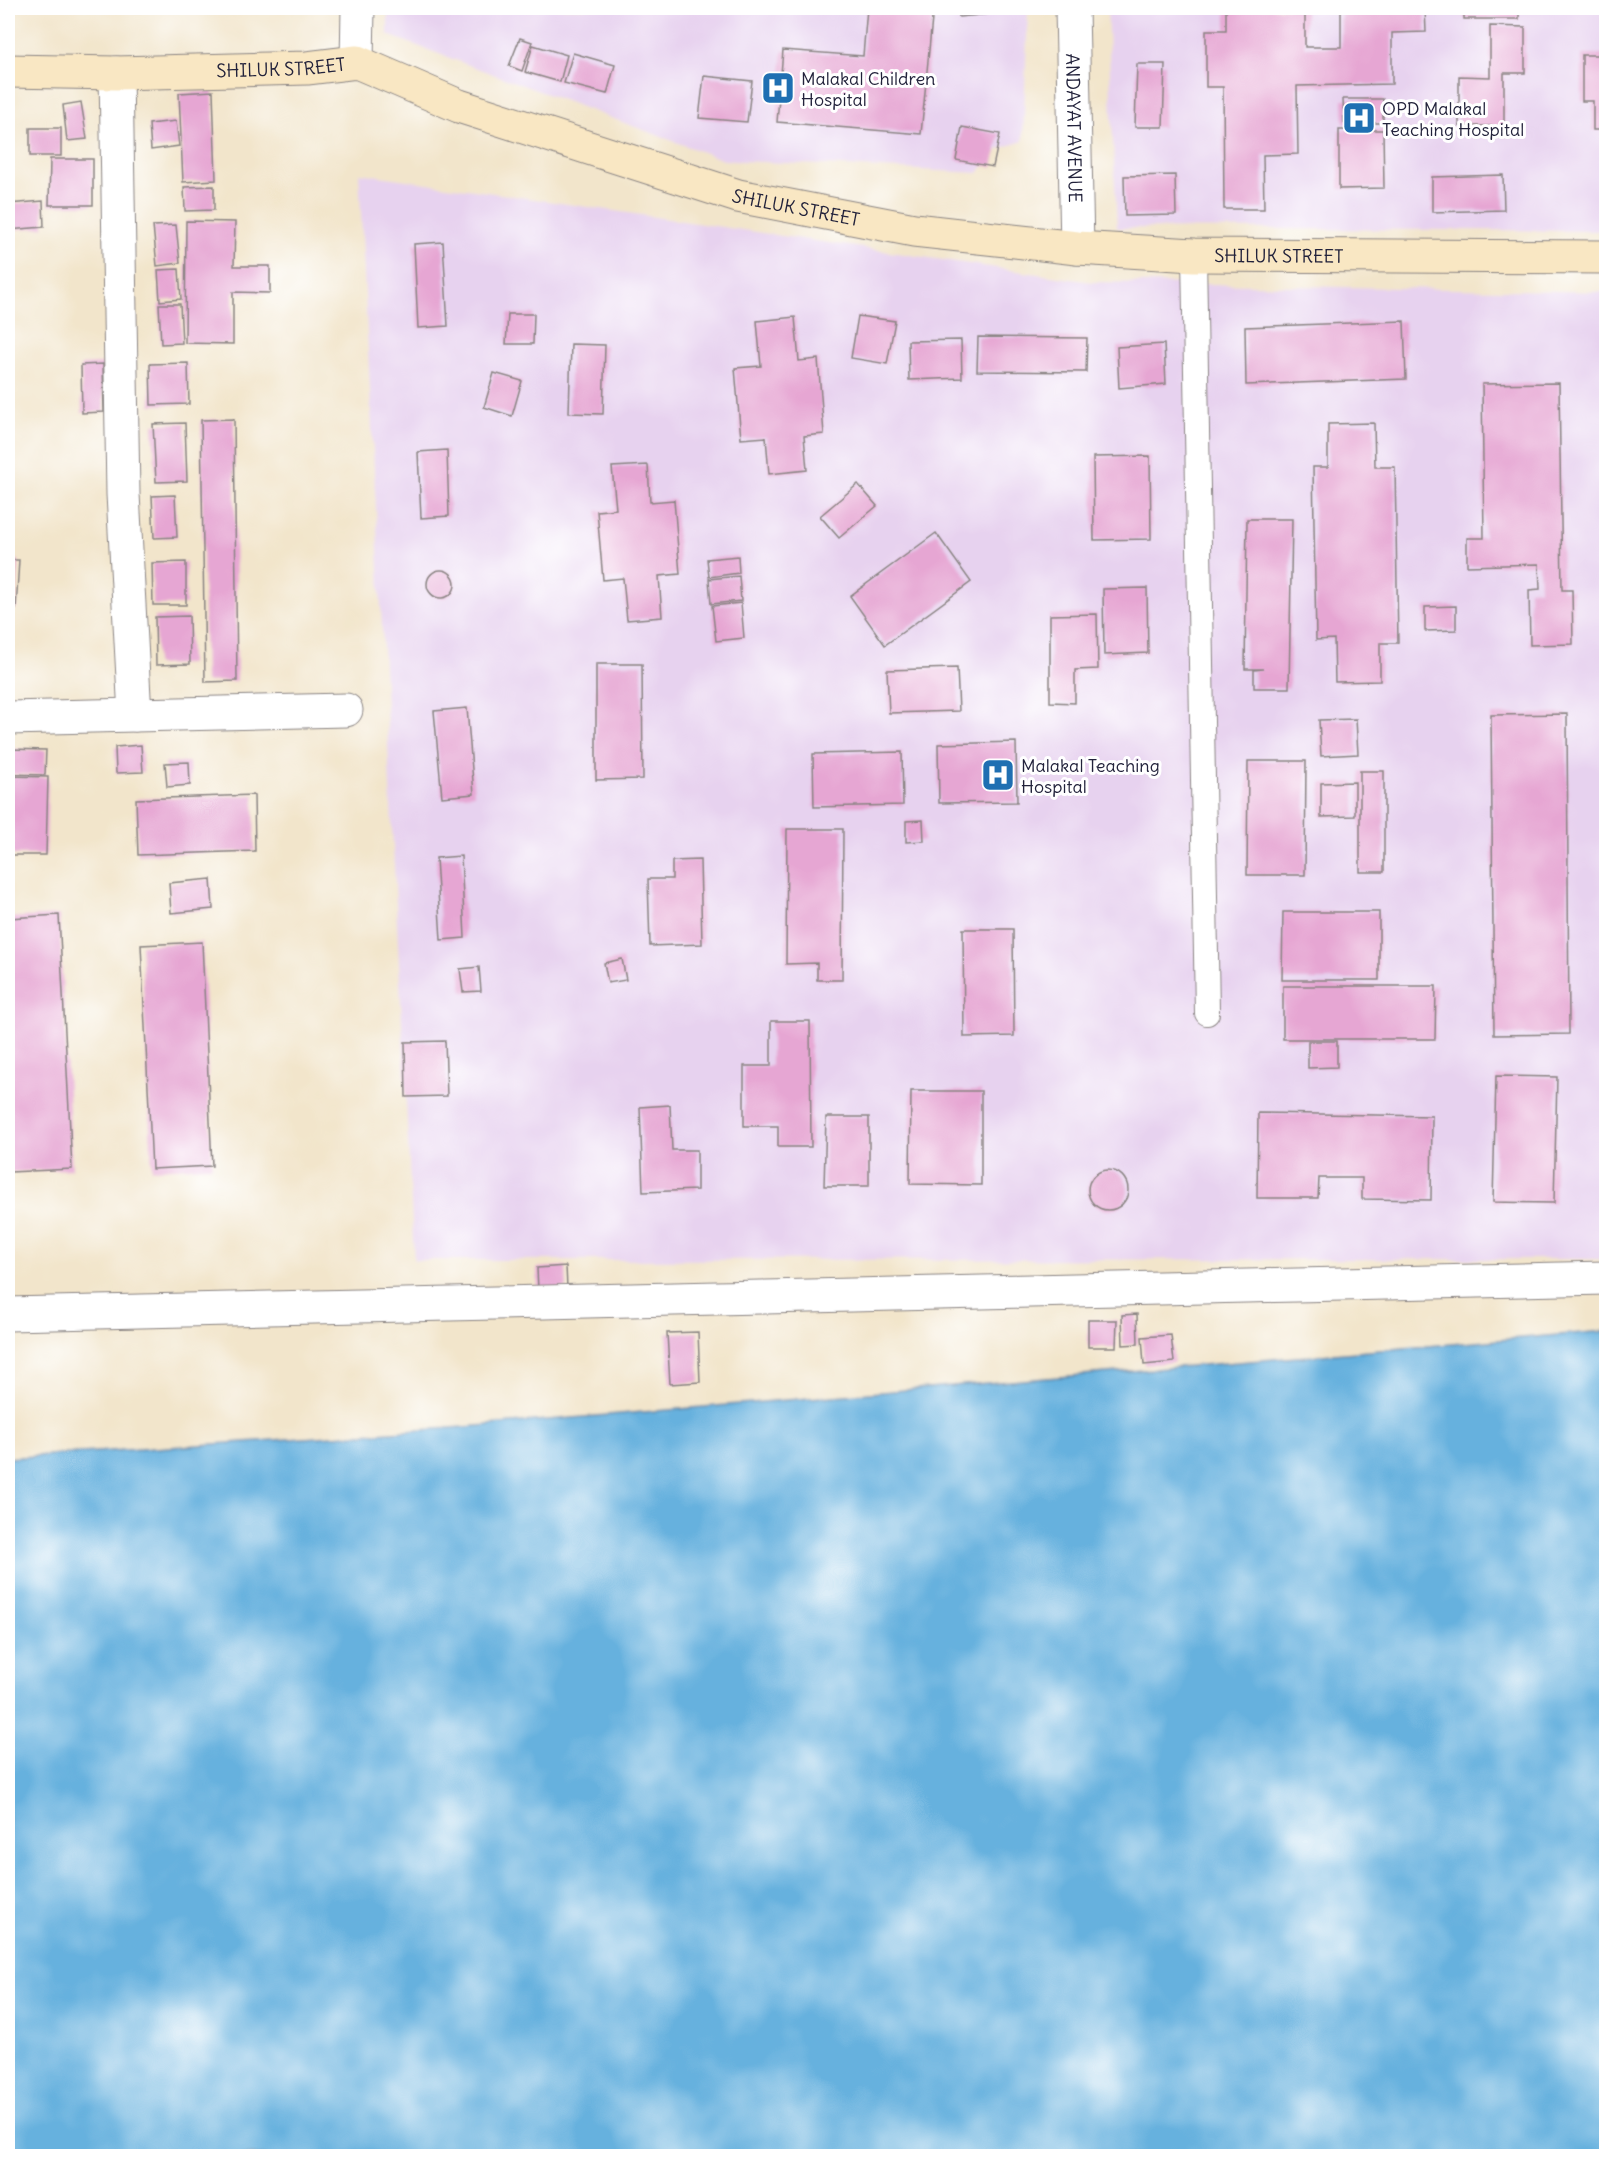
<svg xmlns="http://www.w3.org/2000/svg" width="1614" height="2164" viewBox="0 0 1614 2164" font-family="Delius,sans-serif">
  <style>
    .built { fill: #e7d2ef }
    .water { fill: #66b1de; stroke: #446a8c; stroke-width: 1.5 }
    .building { fill: #e6a6d3 }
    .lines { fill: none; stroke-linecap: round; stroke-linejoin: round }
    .lane-casing { stroke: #8a8483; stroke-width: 26 }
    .street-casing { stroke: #8a8483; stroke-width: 35 }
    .secondary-casing { stroke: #8a8483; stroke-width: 35 }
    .lane { stroke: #fff; stroke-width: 24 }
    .street { stroke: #fff; stroke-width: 33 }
    .secondary { stroke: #f9e7c3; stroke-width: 33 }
    .labels { text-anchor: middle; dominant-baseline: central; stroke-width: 6; stroke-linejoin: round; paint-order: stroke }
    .street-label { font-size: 18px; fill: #22223b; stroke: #fff }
    .poi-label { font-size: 18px; fill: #22223b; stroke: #fff; text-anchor: start }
  </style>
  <rect width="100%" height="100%" fill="#fff"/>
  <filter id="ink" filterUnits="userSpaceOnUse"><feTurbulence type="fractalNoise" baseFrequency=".0167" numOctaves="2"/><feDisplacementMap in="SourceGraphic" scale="12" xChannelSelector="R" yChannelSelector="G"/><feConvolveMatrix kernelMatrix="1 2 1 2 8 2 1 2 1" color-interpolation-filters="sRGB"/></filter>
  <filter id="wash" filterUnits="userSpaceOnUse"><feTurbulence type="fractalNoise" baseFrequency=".008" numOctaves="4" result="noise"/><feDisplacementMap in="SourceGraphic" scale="24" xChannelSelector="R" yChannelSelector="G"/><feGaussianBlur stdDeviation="1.35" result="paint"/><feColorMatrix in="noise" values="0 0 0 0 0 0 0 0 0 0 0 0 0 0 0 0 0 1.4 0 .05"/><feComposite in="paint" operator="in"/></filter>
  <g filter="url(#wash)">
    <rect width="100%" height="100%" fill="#f2e5cb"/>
    <!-- built -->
    <g class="built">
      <path d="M388 8H1028L1023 141 999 149 978 173 724 160 388 35Z"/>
      <path d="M1107 8H1606V231L1117 228Z"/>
      <path d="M359 173 1091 282 1606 292V1259L414 1260Z"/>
    </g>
    <!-- water -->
    <path class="water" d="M1606 1331V2156H8V1458L465 1427Z"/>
    <g id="blocks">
      <!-- building -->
      <g class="building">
        <path d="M867 8H933L921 134 777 122 783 50 863 56Z"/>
        <path d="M958 8H1002V13L959 17Z"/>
        <path d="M1226 8H1305V47H1341V8H1425L1426 32 1392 33V84L1297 86 1298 154 1263 155 1264 209H1224L1223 87H1206V30H1226Z"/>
        <rect x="1464" y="8" width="55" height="11"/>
        <path d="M1490 26 1525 27V73H1504V126H1459V76L1490 77Z"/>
        <path d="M520 38 532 42 522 71 509 66Z"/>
        <path d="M533 45 567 55 560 82 525 72Z"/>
        <path d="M573 53 615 65 607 94 564 83Z"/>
        <path d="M1582 55H1606V130H1593V101H1582Z"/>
        <path d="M1137 64H1165L1163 127H1135Z"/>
        <path d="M704 76 752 81 747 122 699 118Z"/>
        <path d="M213 91 216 180 183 182 179 93Z"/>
        <path d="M1343 99H1383V123H1344Z"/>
        <path d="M81 102 87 139 67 141 63 105Z"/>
        <path d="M176 121 179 146 151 150 149 124Z"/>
        <path d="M962 127 1000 134 993 167 956 160Z"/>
        <rect x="30" y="128" width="31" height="28"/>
        <path d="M1339 130H1383L1384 188 1339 189Z"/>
        <path d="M50 159H93V205H49Z"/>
        <path d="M1175 175 1176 215 1125 216 1124 176Z"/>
        <path d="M1503 175 1504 210 1432 212V177Z"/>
        <path d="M214 186V210L185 211 184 187Z"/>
        <path d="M43 201 44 227 8 230V204Z"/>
        <path d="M186 221 235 222 234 266H270V293L233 292V344L185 343Z"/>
        <path d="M176 225 180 263 157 266 153 226Z"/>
        <path d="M443 242 448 326 418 328 414 244Z"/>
        <path d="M179 269 181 299 160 301 158 270Z"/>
        <path d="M159 304H180L182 343 161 344Z"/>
        <path d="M508 314H534L533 344H506Z"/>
        <path d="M858 316 895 321 887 364 851 358Z"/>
        <path d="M795 317 799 361 818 359 824 434 804 436 807 470 769 474 766 437 741 439 735 368 761 366 757 321Z"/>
        <path d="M1404 321 1406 379 1246 385 1245 327Z"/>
        <path d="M978 337 1087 338 1086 372 977 371Z"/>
        <path d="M961 340 962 378 909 380 908 341Z"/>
        <path d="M571 344 605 345 603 414 569 413Z"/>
        <path d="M1164 344 1166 384 1119 388 1117 347Z"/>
        <path d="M188 363 189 404 151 405 150 364Z"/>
        <path d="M103 364 104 412 82 413 81 365Z"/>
        <path d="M494 373 522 381 512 416 484 407Z"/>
        <path d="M1559 383 1562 590H1572L1573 644 1530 645 1529 590 1540 589 1539 564 1467 566V538H1484L1482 384Z"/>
        <path d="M234 419 237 681 205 682 201 420Z"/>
        <path d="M185 423 187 481 156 482 153 424Z"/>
        <path d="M1374 423 1375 467H1395L1398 643H1380V681L1335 682 1334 639 1316 640 1313 467H1328V424Z"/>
        <path d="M447 450 449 516 421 518 418 452Z"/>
        <path d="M1150 456 1151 539 1094 540 1093 457Z"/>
        <path d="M648 465 650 502 674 500 680 574 659 576 662 617 627 620 623 578 603 580 597 511 616 509 612 467Z"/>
        <path d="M858 484 877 506 839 538 820 516Z"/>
        <path d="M175 495 177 537 154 538 152 496Z"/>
        <path d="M1247 519H1292L1289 688H1254V670L1263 669H1245Z"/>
        <path d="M936 533 971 582 885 645 850 596Z"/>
        <path d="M738 556 739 573 709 577 707 559Z"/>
        <path d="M8 560H19L16 609 8 608Z"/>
        <path d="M186 562V605H153L152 563Z"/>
        <circle cx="441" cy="584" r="14"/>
        <path d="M739 576 741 601 711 604 709 579Z"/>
        <path d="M1147 588 1148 653 1104 655 1103 589Z"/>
        <path d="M741 603 744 638 716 641 712 606Z"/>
        <path d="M1456 606V630L1425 631V607Z"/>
        <path d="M1097 614 1098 669 1075 670V703L1050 702V615Z"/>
        <path d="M189 616 190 664 156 665 155 617Z"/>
        <path d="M596 664H642L643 779 596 780Z"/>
        <path d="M957 668 959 711 889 713 887 670Z"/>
        <path d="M467 708 474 794 442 797 434 711Z"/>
        <path d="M1567 714 1569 1034 1494 1035 1491 715Z"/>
        <path d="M1356 719 1358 754 1321 756 1319 720Z"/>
        <path d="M1016 742 1017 802 939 803 938 744Z"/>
        <path d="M141 745 143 772 116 773 115 747Z"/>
        <path d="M9 749 46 750 45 775 8 774Z"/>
        <path d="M902 752 903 805 814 807 813 754Z"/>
        <path d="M1248 761H1306L1305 875H1247Z"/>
        <path d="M189 762 190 785 167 787 165 763Z"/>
        <rect x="1360" y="771" width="24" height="101"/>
        <path d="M9 776 48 777 46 855H8Z"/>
        <path d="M1355 782V816L1321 817V783Z"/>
        <path d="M254 795 255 851 138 855 136 799Z"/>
        <path d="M923 820 924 841 906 842V821Z"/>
        <path d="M787 829H843L842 980H817V963L786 964Z"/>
        <path d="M461 856 465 938 441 940 436 858Z"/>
        <path d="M700 860 702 944 650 946 648 879H672V861Z"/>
        <path d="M211 879 213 909 171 913 169 883Z"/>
        <path d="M1283 912H1379V980H1282Z"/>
        <path d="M59 915 72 1169 10 1172 8 1118V918Z"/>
        <path d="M963 929H1013L1014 1036 964 1037Z"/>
        <path d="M202 942 212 1166 152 1169 141 945Z"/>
        <path d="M622 959 626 980 608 983 604 963Z"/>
        <path d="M479 967 481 991 463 992 460 969Z"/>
        <path d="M1283 986H1436L1435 1039H1283Z"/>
        <path d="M771 1021H810L811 1147H778V1126H744V1066H771Z"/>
        <path d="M445 1041 447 1096 406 1097 405 1042Z"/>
        <path d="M1308 1041H1337V1067L1308 1068Z"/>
        <path d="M1496 1076 1557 1077 1554 1203 1493 1202Z"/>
        <path d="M911 1091H981V1185L910 1184Z"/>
        <path d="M670 1105 672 1150H697V1190L643 1192 640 1107Z"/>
        <path d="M1258 1113 1432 1116 1431 1200 1362 1199V1178H1319L1318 1198H1257Z"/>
        <path d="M826 1117H869V1186H824Z"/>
        <circle cx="1108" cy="1190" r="20"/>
        <path d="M566 1266 567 1288 538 1290 537 1268Z"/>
        <path d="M1137 1314 1138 1344 1123 1345 1122 1315Z"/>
        <path d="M1088 1320H1117L1116 1347H1088Z"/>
        <path d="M698 1332 700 1382 670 1384 667 1333Z"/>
        <path d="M1171 1335 1174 1362 1144 1365 1142 1337Z"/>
      </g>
    </g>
  </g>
  <g filter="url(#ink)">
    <use href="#blocks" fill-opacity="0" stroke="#8a8483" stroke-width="1.5"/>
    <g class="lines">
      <defs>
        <path id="lane" d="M1194 255 1207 1013"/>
        <g id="street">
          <path id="s1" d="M1072 8 1077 248"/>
          <path d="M357 62 358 8"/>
          <path d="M116 73 123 494 135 715 346 710"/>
          <path d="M8 718 135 715"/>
          <path d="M8 1314 1606 1278"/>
        </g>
        <g id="secondary">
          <path id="s2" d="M8 71 116 73 307 68 357 62 459 106 738 196 914 230 1077 248 1194 255 1606 257"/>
        </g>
      </defs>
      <!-- lane casing -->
      <use href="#lane" class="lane-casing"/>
      <!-- street casing -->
      <use href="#street" class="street-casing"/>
      <!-- secondary casing -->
      <use href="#secondary" class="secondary-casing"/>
      <!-- lane -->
      <use href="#lane" class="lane"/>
      <!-- street -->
      <use href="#street" class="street"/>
      <!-- secondary -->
      <use href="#secondary" class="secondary"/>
    </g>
  </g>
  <!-- icons -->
  <defs>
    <symbol id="hospital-square" viewBox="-11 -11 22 22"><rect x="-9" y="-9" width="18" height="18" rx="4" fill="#1f6fb2" stroke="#fff"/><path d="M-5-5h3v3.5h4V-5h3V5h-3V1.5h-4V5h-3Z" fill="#fff"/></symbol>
  </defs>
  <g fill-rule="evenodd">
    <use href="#hospital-square" x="759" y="69" width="38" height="38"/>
    <use href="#hospital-square" x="1340" y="99" width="38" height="38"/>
    <use href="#hospital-square" x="979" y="756" width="38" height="38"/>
  </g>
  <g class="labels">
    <!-- street labels -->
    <g class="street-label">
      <text stroke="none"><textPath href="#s2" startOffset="273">SHILUK STREET</textPath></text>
      <text stroke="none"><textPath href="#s1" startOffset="120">ANDAYAT AVENUE</textPath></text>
      <text stroke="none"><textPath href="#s2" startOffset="813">SHILUK STREET</textPath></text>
      <text stroke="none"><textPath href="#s2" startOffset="1299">SHILUK STREET</textPath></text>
    </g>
    <!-- poi labels -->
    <g class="poi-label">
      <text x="801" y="78">Malakal Children<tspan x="801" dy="21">Hospital</tspan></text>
      <text x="1382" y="108">OPD Malakal<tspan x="1382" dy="21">Teaching Hospital</tspan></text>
      <text x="1021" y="765">Malakal Teaching<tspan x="1021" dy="21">Hospital</tspan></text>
    </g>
  </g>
  <!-- margin -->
  <rect width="1614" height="2164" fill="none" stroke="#fff" stroke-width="30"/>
</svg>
